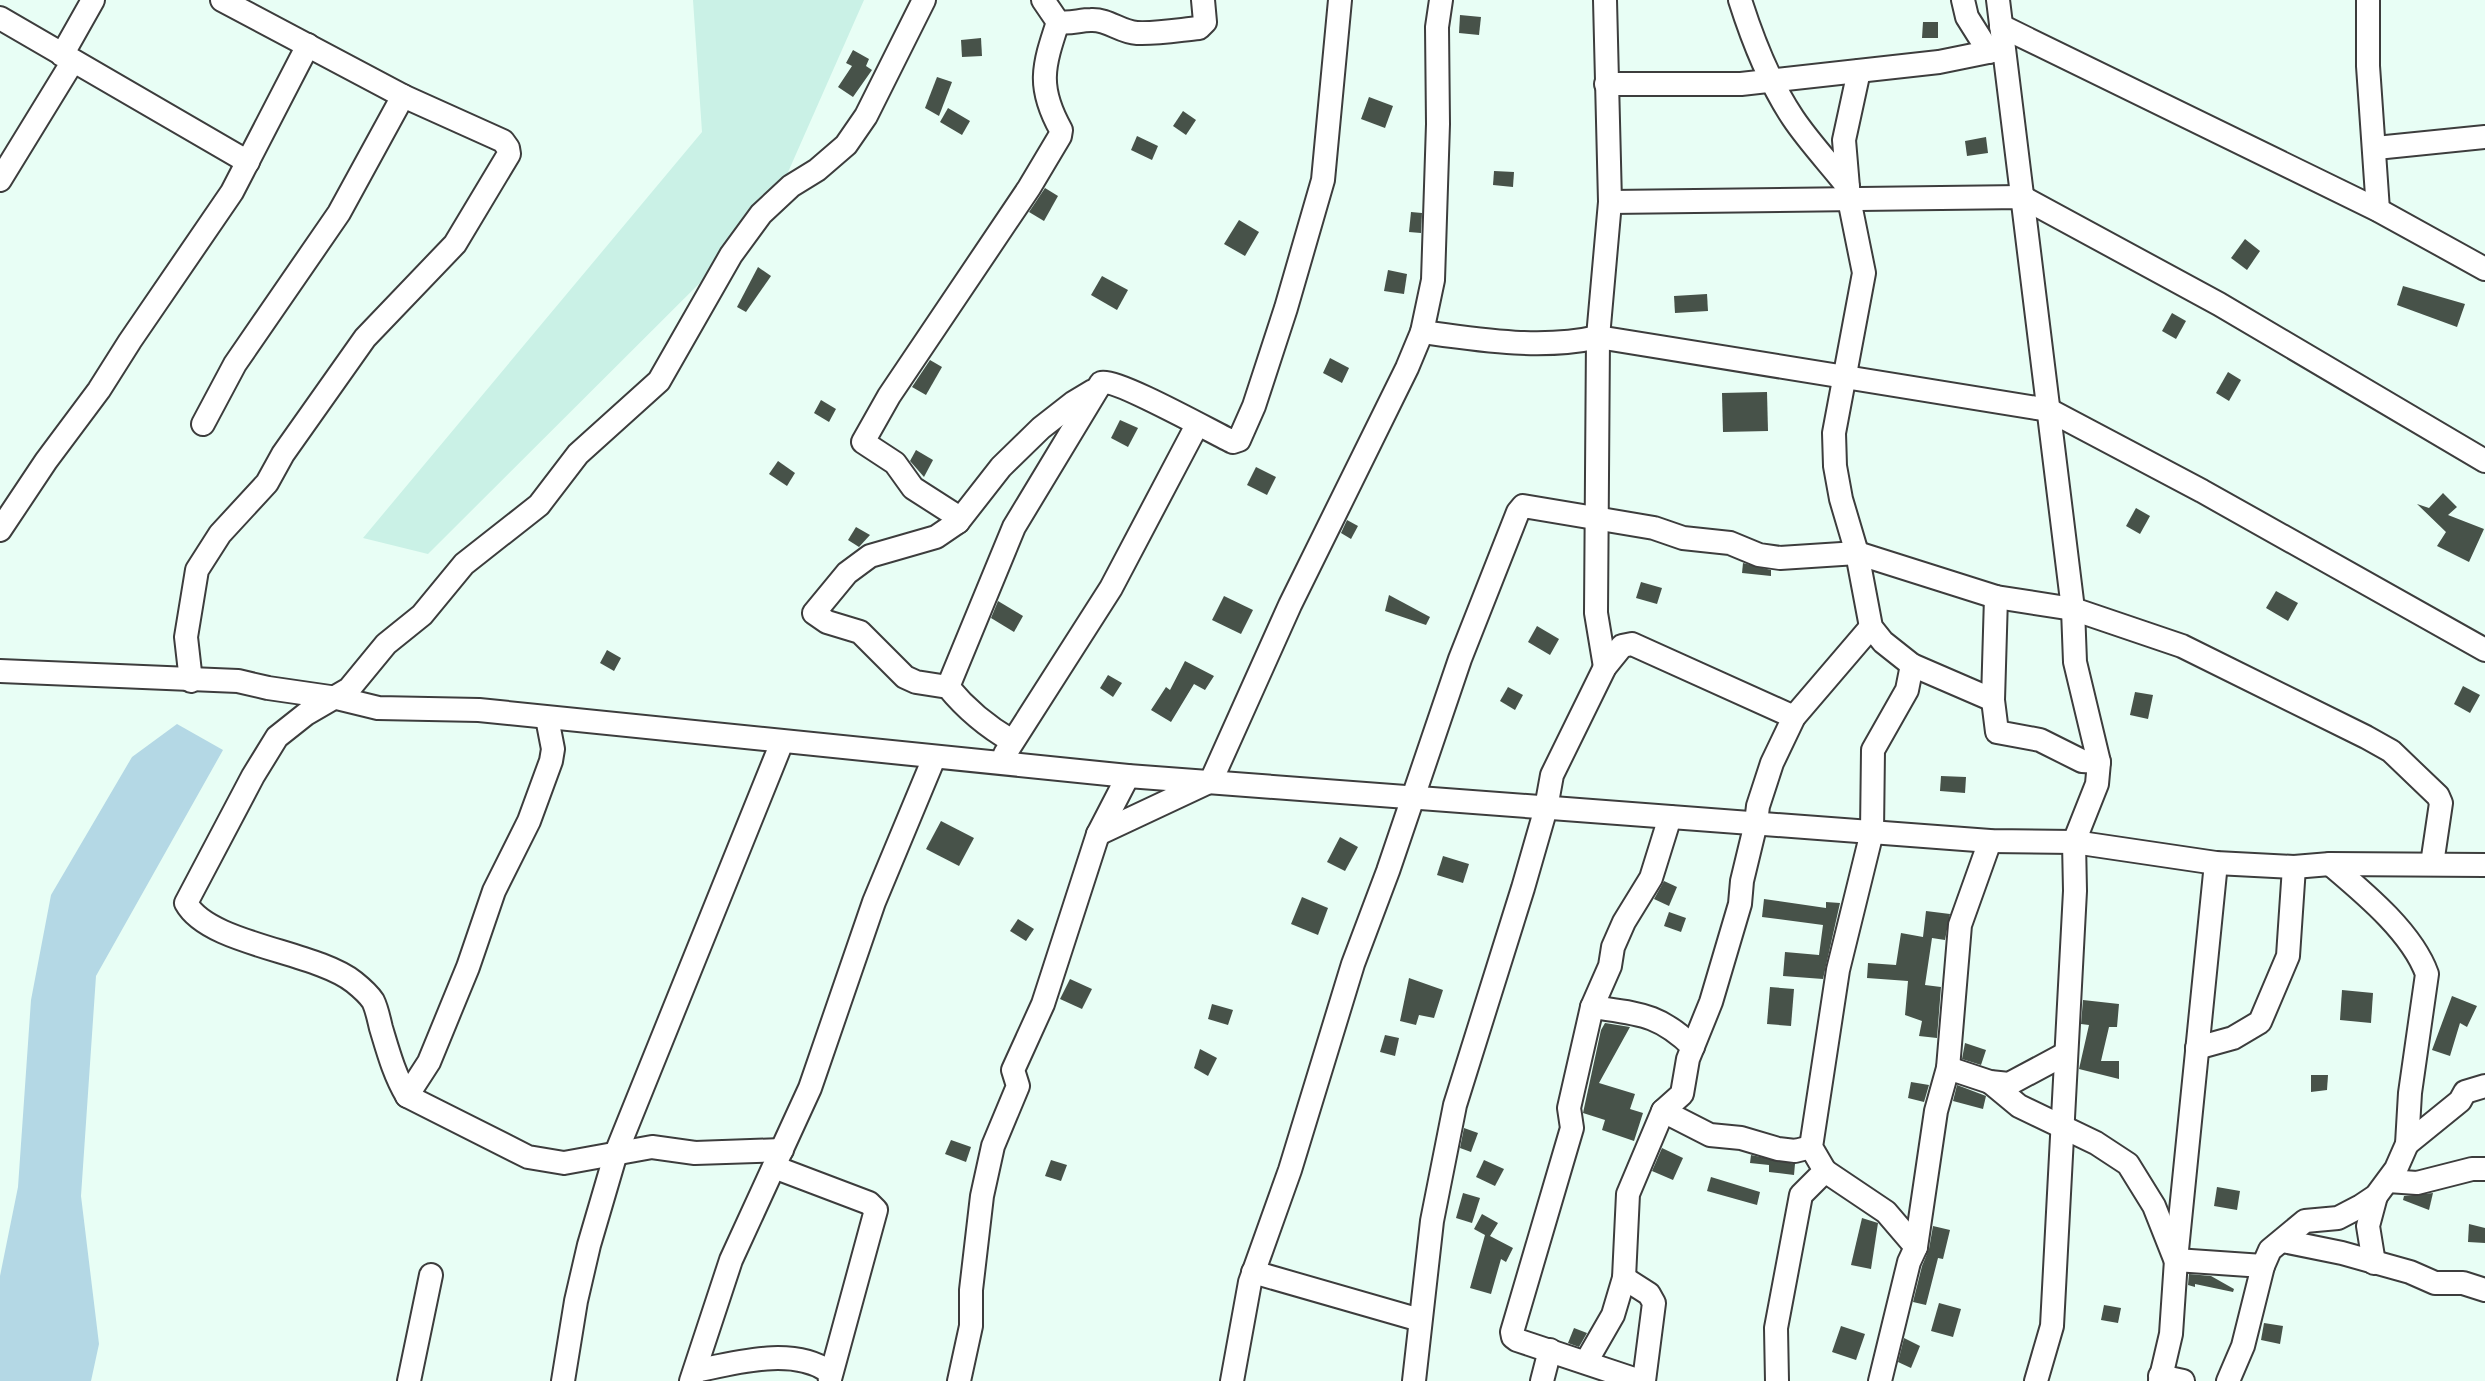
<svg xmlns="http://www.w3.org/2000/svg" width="2485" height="1381" viewBox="0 0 2485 1381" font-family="'IBM Plex Serif',serif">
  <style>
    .farmland { fill: #caf1e6 }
    .green { fill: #b4d8e5 }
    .building { fill: #475249 }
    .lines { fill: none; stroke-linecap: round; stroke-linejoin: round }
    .minor-casing { stroke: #3d3d3d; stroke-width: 26 }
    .minor { stroke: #fff; stroke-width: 22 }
  </style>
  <rect width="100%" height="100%" fill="#e8fef5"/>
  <!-- farmland -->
  <path class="farmland" d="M693 0H864L770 213 428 554 363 538 702 132Z"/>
  <!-- green -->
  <path class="green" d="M177 724 223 750 96 976 81 1196 99 1344 91 1381H0V1276L18 1187 31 1000 51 895 132 757Z"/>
  <!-- building -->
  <g class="building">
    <path d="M1460 15 1481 17 1479 35 1459 33Z"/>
    <path d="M1923 22H1938V38H1922Z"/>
    <path d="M981 38 982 56 962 57 961 40Z"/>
    <path d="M853 50 869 59 866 66 872 70 853 97 838 87 852 66 846 63Z"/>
    <path d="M937 77 952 82 939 116 925 108Z"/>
    <path d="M1369 97 1393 106 1385 128 1361 119Z"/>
    <path d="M948 108 970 121 962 135 940 122Z"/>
    <path d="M1183 111 1196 120 1186 135 1173 126Z"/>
    <path d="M1137 136 1158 146 1152 160 1131 150Z"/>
    <path d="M1986 137 1988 153 1967 156 1965 141Z"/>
    <path d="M1494 171 1514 172 1513 187 1493 185Z"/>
    <path d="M1045 188 1058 196 1044 221 1029 212Z"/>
    <path d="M1411 212 1422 213 1421 233 1409 232Z"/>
    <path d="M1239 220 1259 232 1245 256 1224 244Z"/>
    <path d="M2245 239 2260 251 2247 270 2231 258Z"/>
    <path d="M758 267 771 276 746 312 737 307Z"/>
    <path d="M1388 270 1407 274 1404 294 1384 291Z"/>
    <path d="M1102 276 1128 290 1117 310 1091 295Z"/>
    <path d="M2403 286 2465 304 2457 327 2397 305Z"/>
    <path d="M1707 294 1708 311 1675 313 1674 296Z"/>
    <path d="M2172 313 2186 321 2176 339 2162 331Z"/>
    <path d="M1330 358 1349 368 1342 383 1323 373Z"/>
    <path d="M930 360 942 367 926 395 912 387Z"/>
    <path d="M2228 372 2241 380 2229 401 2216 393Z"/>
    <path d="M1767 392 1768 431 1723 432 1722 393Z"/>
    <path d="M821 400 836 409 829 422 814 413Z"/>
    <path d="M1120 420 1138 428 1128 447 1111 438Z"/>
    <path d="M916 450 933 460 924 477 910 461Z"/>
    <path d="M778 461 795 473 787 486 769 474Z"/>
    <path d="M1256 467 1276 477 1267 495 1247 485Z"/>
    <path d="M2443 493 2457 507 2448 515 2484 529 2469 562 2437 546 2446 532 2417 504 2429 508Z"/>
    <path d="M2136 508 2150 516 2140 534 2126 526Z"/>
    <path d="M1347 520 1358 526 1351 539 1341 533Z"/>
    <path d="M856 527 870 535 859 547 848 540Z"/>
    <path d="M1743 563 1771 570V576L1742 573Z"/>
    <path d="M1641 582 1662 588 1657 604 1636 598Z"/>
    <path d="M2276 591 2298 603 2288 621 2266 608Z"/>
    <path d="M1389 595 1430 617 1426 625 1385 611Z"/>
    <path d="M1224 596 1253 610 1241 634 1212 620Z"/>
    <path d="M998 601 1023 616 1014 632 991 618Z"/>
    <path d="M1537 626 1559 639 1550 655 1528 642Z"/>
    <path d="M607 650 621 658 614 671 600 663Z"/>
    <path d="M1185 661 1214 676 1205 690 1194 684 1171 722 1151 710 1166 687 1170 690Z"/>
    <path d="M1108 675 1122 683 1113 697 1100 688Z"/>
    <path d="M2463 686 2480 695 2470 713 2454 704Z"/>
    <path d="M1508 687 1523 695 1515 710 1500 701Z"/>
    <path d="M2135 692 2153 695 2148 719 2130 715Z"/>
    <path d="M1941 776 1966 777 1965 793 1940 791Z"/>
    <path d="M941 821 974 838 959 866 926 849Z"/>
    <path d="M1340 837 1358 847 1345 871 1327 862Z"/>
    <path d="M1443 856 1469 864 1463 883 1437 875Z"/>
    <path d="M1664 881 1677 887 1669 906 1654 899Z"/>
    <path d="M1302 897 1328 908 1318 935 1291 924Z"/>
    <path d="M1764 899 1826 908V902L1840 903 1823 979 1783 976 1785 952 1819 955 1823 925 1762 917Z"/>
    <path d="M1926 911 1950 914 1945 940 1932 938 1925 985 1941 987 1937 1038 1919 1036 1922 1021 1905 1015 1908 981 1867 978 1868 963 1896 965 1901 933 1923 937Z"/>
    <path d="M1669 912 1686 918 1681 932 1664 926Z"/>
    <path d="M1018 919 1034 929 1026 941 1010 931Z"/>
    <path d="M1409 978 1443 990 1434 1018 1419 1015 1416 1025 1400 1021Z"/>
    <path d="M1070 979 1092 989 1082 1009 1060 999Z"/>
    <path d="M1770 987 1794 989 1791 1026 1767 1024Z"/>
    <path d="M2342 990 2373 993 2371 1023 2340 1020Z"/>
    <path d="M2452 996 2477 1006 2467 1027 2460 1023 2450 1056 2432 1050Z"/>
    <path d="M2083 1000 2119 1004 2117 1027H2109L2101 1061H2119V1079L2079 1069 2089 1025 2081 1024Z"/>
    <path d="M1212 1004 1233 1010 1228 1025 1208 1019Z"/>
    <path d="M1605 1023 1630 1027 1599 1083 1635 1094 1630 1109 1643 1113 1634 1141 1602 1130 1605 1120 1583 1113 1601 1030Z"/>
    <path d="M1385 1035 1399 1038 1395 1056 1380 1052Z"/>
    <path d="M1965 1043 1986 1050 1981 1065 1962 1059Z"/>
    <path d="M1200 1049 1217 1058 1208 1076 1194 1068Z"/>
    <path d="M2311 1075H2328L2327 1090 2311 1092Z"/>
    <path d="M1911 1082 1929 1085 1924 1102 1908 1098Z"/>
    <path d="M1957 1085 1986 1096 1983 1109 1953 1101Z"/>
    <path d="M1464 1128 1478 1133 1471 1152 1460 1148Z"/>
    <path d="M951 1140 971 1147 966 1162 945 1154Z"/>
    <path d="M1662 1148 1683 1158 1673 1180 1652 1171Z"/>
    <path d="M1751 1155 1795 1164 1794 1175 1769 1172V1165L1750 1163Z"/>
    <path d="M1051 1160 1067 1165 1061 1181 1045 1176Z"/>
    <path d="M1484 1160 1504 1169 1495 1186 1476 1177Z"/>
    <path d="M1711 1177 1760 1192 1757 1205 1707 1191Z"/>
    <path d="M2217 1187 2240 1191 2237 1210 2214 1206Z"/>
    <path d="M1463 1193 1480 1198 1472 1223 1456 1218Z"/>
    <path d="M2433 1193 2429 1210 2403 1200 2404 1196Z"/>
    <path d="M1482 1214 1498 1223 1490 1236 1513 1248 1506 1262 1501 1259 1491 1294 1470 1288 1485 1235 1474 1229Z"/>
    <path d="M1862 1218 1878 1223 1871 1269 1851 1265Z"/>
    <path d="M2469 1224 2485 1228V1243L2468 1242Z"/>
    <path d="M1933 1226 1950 1230 1943 1259 1938 1258 1926 1305 1913 1302 1922 1266 1929 1249Z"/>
    <path d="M2189 1274 2211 1276 2234 1289 2233 1292 2195 1284V1287L2188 1285Z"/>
    <path d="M1939 1303 1961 1309 1953 1337 1931 1331Z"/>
    <path d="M2104 1305 2121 1308 2118 1323 2101 1320Z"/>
    <path d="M2264 1323 2283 1326 2280 1344 2261 1340Z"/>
    <path d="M1841 1326 1865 1334 1856 1360 1832 1352Z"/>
    <path d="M1574 1328 1587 1333 1579 1347 1568 1343Z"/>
    <path d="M1904 1338 1920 1346 1911 1368 1898 1362Z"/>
  </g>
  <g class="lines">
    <defs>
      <g id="minor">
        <path d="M1043 0 1058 22C1071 24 1079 20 1091 20 1108 19 1120 32 1137 33 1157 34 1179 30 1199 28L1205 22 1203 0"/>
        <path d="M1740 0C1753 41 1769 82 1793 118 1809 142 1830 164 1848 187"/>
        <path d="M1963 0 1967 17 1989 52"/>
        <path d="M1998 0 2073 609 2075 662 2099 762 2097 784 2074 842 2075 891 2052 1326 2036 1381"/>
        <path d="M2368 0V66L2378 210"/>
        <path d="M0 18 248 162"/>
        <path d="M2001 26 2378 210 2485 269"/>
        <path d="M62 55 93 0"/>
        <path d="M1859 71 1844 140 1849 199 1864 273 1834 433 1835 466 1841 499 1857 553 1871 627 1883 642 1912 665 1993 700"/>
        <path d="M1606 84H1741L1939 62 2003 49"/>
        <path d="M2376 148 2485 137"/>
        <path d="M0 180 73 61"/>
        <path d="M1610 202 2022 197 2219 304 2485 461"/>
        <path d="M1422 332C1479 340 1542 350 1598 337L2049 410 2202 491 2485 650"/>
        <path d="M203 424 235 364 339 213 403 96"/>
        <path d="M958 522 952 513 913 488 895 463 863 442 889 396 1029 188 1060 136 1061 130C1037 87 1043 67 1058 22"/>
        <path d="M0 530 46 461 99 390 130 341 232 192 308 45"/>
        <path d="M1996 597 1993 700 1997 732 2040 740 2082 761 2099 762"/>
        <path d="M1605 667 1596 613 1598 337 1610 202 1605 0"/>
        <path d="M0 671 238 681 268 688 337 698 378 708 479 710 1128 776 1990 841 2074 842 2216 863 2294 867 2330 864 2485 865"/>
        <path d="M191 681 186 637 197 570 220 534 267 483 283 454 365 338 455 244 509 154 508 148 503 141 403 96 222 0"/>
        <path d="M948 687 1014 527 1101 383C1116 378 1212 432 1233 442L1239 440 1254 406 1286 308 1323 180 1340 0"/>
        <path d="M1012 741C986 726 966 709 948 687L916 682 905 677 860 632 827 622 814 613 847 573 870 556 936 537 958 522 1001 467 1041 428 1073 403 1093 391"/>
        <path d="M1005 754 1111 588 1197 425"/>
        <path d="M1098 834 1211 781 1290 605 1407 368 1422 332 1433 280 1438 124 1437 27 1441 0"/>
        <path d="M1592 1007C1638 1014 1658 1013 1693 1047"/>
        <path d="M2197 1048 2233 1038 2260 1022 2288 956 2294 867"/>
        <path d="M1948 1068 1990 1082 2009 1084 2065 1054"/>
        <path d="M1990 1082 2019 1106 2096 1143 2128 1164 2154 1206 2175 1259"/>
        <path d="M407 1096 429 1062 468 967 494 891 529 821 551 761 553 749 547 718"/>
        <path d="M1663 1111 1710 1135 1741 1138 1778 1149 1795 1151 1811 1147"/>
        <path d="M2407 1144 2460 1101 2465 1092 2485 1086"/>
        <path d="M782 1150 695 1153 652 1147 564 1163 528 1157 407 1096C394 1074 388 1051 381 1028 379 1020 377 1009 373 1001 369 995 359 986 354 982 315 951 209 945 186 903L253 776 277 737 306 714 349 689 386 644 422 615 464 564 539 505 578 454 659 381 731 255 761 214 791 186 817 170 846 145 866 116 924 0"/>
        <path d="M774 1167 869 1203 876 1210 830 1379"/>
        <path d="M1825 1171 1886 1212 1916 1247"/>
        <path d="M2388 1181 2417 1183 2472 1169H2485"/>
        <path d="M2283 1241 2342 1253 2410 1272 2435 1283H2463L2485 1290"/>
        <path d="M2176 1260 2263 1266"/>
        <path d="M2374 1263 2368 1226 2376 1196"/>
        <path d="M1253 1272 1420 1320"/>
        <path d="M1624 1278 1649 1294 1654 1303 1644 1381"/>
        <path d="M1586 1362 1613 1315 1624 1278 1628 1194 1663 1111 1682 1094 1688 1059 1711 1002 1740 904 1742 881 1756 823 1758 806 1772 763 1794 717 1871 627"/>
        <path d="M695 1371C735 1363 793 1346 829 1372L830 1381"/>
        <path d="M2160 1376 2183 1381"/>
        <path d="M409 1381 431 1275"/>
        <path d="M563 1381 576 1301 589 1245 616 1153 782 742"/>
        <path d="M691 1381 731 1260 810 1088 874 902 934 758"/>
        <path d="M959 1381 971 1326V1290L982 1196 993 1146 1018 1086 1013 1070 1043 1004 1098 834 1128 776"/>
        <path d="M1232 1381 1250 1282 1290 1170 1353 964 1388 871 1460 659 1518 512 1523 506 1654 528 1683 538 1730 543 1759 555 1780 558 1857 553 1996 597 2073 609 2182 646 2366 737 2391 751 2438 796 2441 803 2432 864"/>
        <path d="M1414 1381 1432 1221 1455 1105 1523 888 1546 808 1552 775 1605 667 1622 646 1632 644 1794 717"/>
        <path d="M1542 1381 1550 1350"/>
        <path d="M1640 1381 1517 1340 1513 1337 1512 1332 1572 1128 1569 1108 1592 1007 1610 966 1613 947 1624 922 1651 878 1670 817"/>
        <path d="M1777 1381 1776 1328 1801 1195 1825 1171 1811 1147 1838 970 1872 832 1873 750 1907 690 1912 665"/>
        <path d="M1880 1381 1909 1262 1916 1247 1936 1111 1948 1068 1960 925 1990 841"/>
        <path d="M2160 1381 2171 1334 2176 1260 2216 863"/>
        <path d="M2228 1381 2243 1346 2263 1266 2270 1250 2305 1221 2338 1218 2361 1206 2376 1196 2396 1169 2407 1144 2410 1093 2427 974C2412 932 2363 892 2330 864"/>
      </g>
    </defs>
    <!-- minor casing -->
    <use href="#minor" class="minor-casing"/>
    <!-- minor -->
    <use href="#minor" class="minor"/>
  </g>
</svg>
